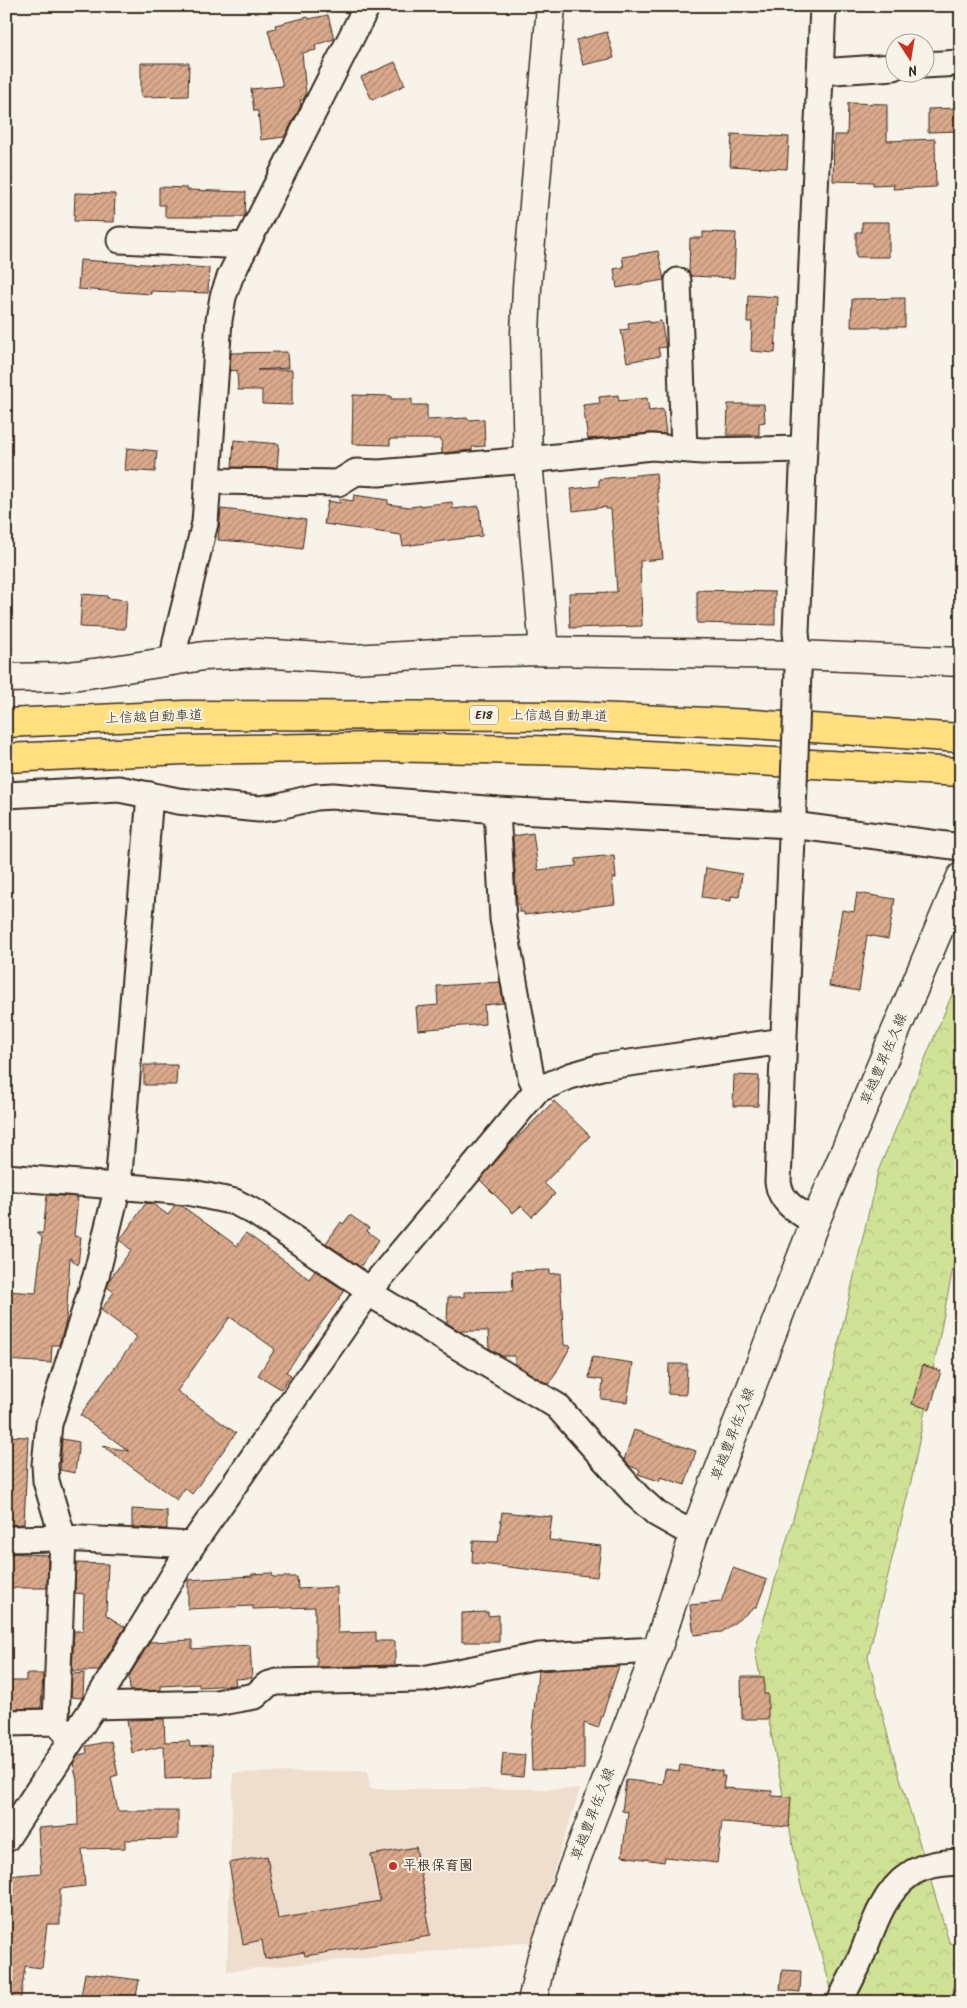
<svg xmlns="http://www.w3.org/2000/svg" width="967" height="2008" viewBox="0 0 967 2008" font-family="Kalam,'Klee One',sans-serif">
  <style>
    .built { fill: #efddcd }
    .forest { fill: url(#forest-crowns); stroke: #85865a }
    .building { fill: url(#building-hatch); stroke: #3b2a1e }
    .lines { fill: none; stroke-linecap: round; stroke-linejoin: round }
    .street-casing { stroke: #3b2a1e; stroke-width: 29 }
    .secondary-casing { stroke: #3b2a1e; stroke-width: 31 }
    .highway-casing { stroke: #3b2a1e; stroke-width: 31 }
    .street { stroke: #f7f3e8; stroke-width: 25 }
    .secondary { stroke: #f7f3e8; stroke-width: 28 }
    .highway { stroke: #ffdf80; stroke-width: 28 }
    .street-bridge-casing { stroke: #3b2a1e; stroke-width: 29; stroke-linecap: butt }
    .street-bridge { stroke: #f7f3e8; stroke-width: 25 }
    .poi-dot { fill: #c8321e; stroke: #f7f3e8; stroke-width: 2 }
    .labels { text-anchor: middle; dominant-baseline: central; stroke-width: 4; stroke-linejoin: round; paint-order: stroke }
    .shield { fill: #f7f3e8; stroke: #73665b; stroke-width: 1 }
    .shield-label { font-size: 12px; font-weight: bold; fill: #3b2a1e }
    .street-label { font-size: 14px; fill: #3b2a1e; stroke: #f7f3e8 }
    .poi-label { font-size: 14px; font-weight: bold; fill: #3b2a1e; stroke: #f7f3e8; text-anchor: start }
  </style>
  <defs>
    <pattern id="forest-crowns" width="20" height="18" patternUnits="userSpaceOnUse" patternTransform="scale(1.25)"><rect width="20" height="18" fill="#cfe296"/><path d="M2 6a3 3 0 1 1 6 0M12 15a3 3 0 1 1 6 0" fill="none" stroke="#b3c281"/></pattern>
    <pattern id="building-hatch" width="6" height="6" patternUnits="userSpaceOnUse" patternTransform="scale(1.25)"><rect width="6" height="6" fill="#dbaa8d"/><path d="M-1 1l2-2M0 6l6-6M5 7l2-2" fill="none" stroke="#b38b73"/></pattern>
  </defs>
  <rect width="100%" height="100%" fill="#f7f3e8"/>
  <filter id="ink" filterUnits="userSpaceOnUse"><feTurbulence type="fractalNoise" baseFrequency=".02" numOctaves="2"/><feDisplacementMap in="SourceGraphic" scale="10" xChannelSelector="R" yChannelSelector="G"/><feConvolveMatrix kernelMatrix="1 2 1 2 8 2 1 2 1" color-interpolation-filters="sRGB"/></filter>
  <g filter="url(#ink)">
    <!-- built -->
    <path class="built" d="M367 1771 370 1789H580L531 1942 227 1971 233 1773Z"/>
    <!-- forest -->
    <path class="forest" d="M956 985 961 994V1227L912 1477 868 1657 890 1744 949 1942 961 1949V2002H835L800 1882 755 1650 820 1425 878 1171Z"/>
    <!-- building -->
    <g class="building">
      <path d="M328 15 334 39 315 45 316 50 302 53 306 94 303 100H300L301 106 284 137 261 140 258 111H254L251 89 283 86 268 30 276 28 275 25 308 17 309 19Z"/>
      <path d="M607 32 614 58 583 65 576 40Z"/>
      <path d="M395 62 405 85 372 100 361 77Z"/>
      <path d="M141 63H189L188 96 141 97Z"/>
      <path d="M848 103 887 104V141L935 139 936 187 893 189 894 184 873 185V182L833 181 834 135H847Z"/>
      <path d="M959 108 960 131 928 132V109Z"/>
      <path d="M732 134 789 137 787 169 730 166Z"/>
      <path d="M159 187 187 188V190L246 192 245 215 244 217H165V205H159Z"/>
      <path d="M75 193 115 194 114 222 74 221Z"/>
      <path d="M862 222H889V257H856V232H862Z"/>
      <path d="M703 232 736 233 734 278 691 276 689 272 690 238H703Z"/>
      <path d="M658 251 664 280 617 288 614 269 624 267 622 257Z"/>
      <path d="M80 260 209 268 208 293 151 291V294L78 289Z"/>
      <path d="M748 295 778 297 775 353 751 351 752 322H747Z"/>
      <path d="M905 298V327H851L852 299Z"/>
      <path d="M649 320V323L661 321 666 347 658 348 660 356 627 362 621 330 629 329 628 323Z"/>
      <path d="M287 352 288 368 257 370H292V405L262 404V390H238L237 370 230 371 231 353Z"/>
      <path d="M353 395 391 396V399H412V405H427V420L467 418 468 420 484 419 485 446 472 447V450L442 453 441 439H390V445L352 444Z"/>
      <path d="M618 395 619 401 647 398 649 411 663 409 666 434 651 433 588 439 583 405 600 403 599 397Z"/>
      <path d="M728 404H764L765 422 759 423V435H727Z"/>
      <path d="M234 440 279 444 277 468 232 467Z"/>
      <path d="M127 448 157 451 155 472 125 470Z"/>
      <path d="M656 473 663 559 640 561 642 626 570 628 569 593 617 592 611 509H606V507L573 511 571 489 599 486V479Z"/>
      <path d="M354 495 388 500V504L409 507 452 502 453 509 479 506 482 536 403 546 401 535 324 524 328 501 340 503V499L353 501Z"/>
      <path d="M221 509 260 513 306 520 302 549 258 543 218 540Z"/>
      <path d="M697 590 775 592V625L697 623Z"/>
      <path d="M82 594 107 596V598L127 600 125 629 80 627Z"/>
      <path d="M533 833 538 870 576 866V859L614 855 616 878H612L615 904 524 915V912H519V904H517L513 836Z"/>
      <path d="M706 868 742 874 739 897 731 896V901L702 897Z"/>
      <path d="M857 893 895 899 888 939 867 935 859 991 829 986 842 910 854 912Z"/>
      <path d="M500 982 503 1003 484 1005 485 1024 418 1030 416 1007 438 1005 437 986Z"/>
      <path d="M144 1065H177L176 1085H144Z"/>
      <path d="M734 1075 759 1076 758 1106H733Z"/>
      <path d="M554 1101 590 1136 544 1183 555 1194 532 1217 521 1206 513 1213 480 1180 508 1147Z"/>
      <path d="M47 1195 78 1197 74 1236 81 1237 78 1265 70 1258 66 1321 59 1345H52L51 1363 6 1360V1291L36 1293 42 1237 37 1233H43Z"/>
      <path d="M146 1203 153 1204 168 1215 175 1205 182 1206 237 1246 246 1233 309 1279 315 1271 344 1290V1292L286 1372 291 1375 281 1389 258 1375 275 1349 230 1317 177 1391 236 1433 192 1494 185 1488 177 1500 103 1446 129 1451 80 1415 137 1337 101 1310 114 1292 107 1287 110 1279 131 1250 120 1240Z"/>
      <path d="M350 1215 369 1228 367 1231 379 1240 360 1267 326 1243 341 1222 343 1224Z"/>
      <path d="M550 1270V1274L560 1273 564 1345 571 1346 549 1385 515 1364V1356H502L489 1348 488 1331H460L447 1323 448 1297H464V1292L513 1291 512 1271Z"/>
      <path d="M592 1357 633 1363 627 1402 601 1399 603 1380 589 1378Z"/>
      <path d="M669 1364H687L686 1395 668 1394Z"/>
      <path d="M923 1365 941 1371 930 1409 912 1404Z"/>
      <path d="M634 1430 696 1451 685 1485 661 1477 659 1481 638 1474 640 1470 630 1466 624 1460Z"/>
      <path d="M6 1436 28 1437 24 1524 6 1525Z"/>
      <path d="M62 1439 79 1442 75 1473 60 1470Z"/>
      <path d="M132 1509 167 1511V1529L132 1527Z"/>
      <path d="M502 1512 552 1517 549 1540 601 1546 597 1577 472 1563 473 1541 498 1542Z"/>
      <path d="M6 1553 48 1555 47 1588H6Z"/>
      <path d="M76 1563 108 1564 106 1615 125 1627 98 1671H72L74 1631H83L84 1594 75 1593Z"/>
      <path d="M733 1568 767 1580 757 1606 722 1632 694 1635 690 1605 721 1602Z"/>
      <path d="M272 1573 273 1577H297L298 1589 337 1587 338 1633 376 1632V1641H395V1665L317 1667V1657H315V1607L253 1609V1606L188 1609V1580L252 1576V1574Z"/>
      <path d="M488 1612V1616L499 1615V1642H462V1613Z"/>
      <path d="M192 1640V1649L250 1645 252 1678 235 1679 236 1685 199 1687V1684L161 1686V1690L130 1691 129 1676 150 1642Z"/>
      <path d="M619 1666 598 1728 584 1723V1769L532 1770 531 1742 538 1671Z"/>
      <path d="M84 1673 83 1696 82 1698 71 1697 72 1674Z"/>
      <path d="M26 1674H43L41 1708 6 1709V1681H26Z"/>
      <path d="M741 1677H764V1694H768V1719H742Z"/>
      <path d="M164 1719 165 1742 189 1741 190 1747 212 1746 213 1777 165 1779 164 1746 132 1753 127 1720Z"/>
      <path d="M111 1741 118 1775 111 1777 118 1811H178V1839L125 1840V1848L82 1849 85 1886 60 1889V1924H47L42 1968 25 1966 20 2002H6V1876L41 1873 38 1828 78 1825 77 1780 73 1763 79 1755 87 1753 86 1746Z"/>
      <path d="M503 1753 525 1755 523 1777 501 1775Z"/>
      <path d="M680 1765 722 1771V1776H725L723 1788 772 1791V1796L791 1797 789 1827 722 1822 717 1863 665 1857 664 1862 622 1856 628 1812 622 1811 626 1780 663 1784 665 1769 679 1771Z"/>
      <path d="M416 1847 428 1913H426L430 1936 305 1956 304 1952 265 1959 262 1940 243 1944 229 1863 267 1856 278 1919 380 1901 371 1855Z"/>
      <path d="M782 1970 801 1971 800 1992 780 1990Z"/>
      <path d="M85 1973 139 1980 135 2002H80Z"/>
    </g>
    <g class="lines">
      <defs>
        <g id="street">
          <path d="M924 65 961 63"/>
          <path d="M820 72 894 67"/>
          <path d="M120 240 246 246"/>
          <path d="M678 281 684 449"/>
          <path d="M208 481 338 483 356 472 379 473 528 460 652 447 702 451 804 449"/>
          <path d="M173 662 176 641 205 523 219 320 223 297 230 277 367 6"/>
          <path d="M798 671V655L796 632 823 6"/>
          <path d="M6 795 119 789 178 801 259 809 275 807 316 797 333 796 497 810 792 825 961 847"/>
          <path d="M497 810 503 919 531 1077 537 1090"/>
          <path d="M793 813 778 1182C781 1204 798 1211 815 1222"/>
          <path d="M6 1177 188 1192 235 1202 256 1213 362 1285 379 1299 557 1406 638 1497 657 1514 694 1535"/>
          <path d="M6 1539 63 1538 192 1545"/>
          <path d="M94 1706 216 1703 255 1696 267 1685 277 1682 423 1679 539 1656 657 1650"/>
          <path d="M56 1722 63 1538 46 1481 45 1465 49 1424 96 1276 118 1186 150 795"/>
          <path d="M6 1723 56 1722 68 1735"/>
          <path d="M6 1839 94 1706 192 1545 369 1291 537 1090 570 1076 601 1067 784 1041"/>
          <path d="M840 2002C845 1990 851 1979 857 1967 871 1936 879 1896 909 1875 924 1864 943 1863 961 1862"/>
        </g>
        <g id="secondary">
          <path d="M544 651 528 460 525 334 527 287 551 6"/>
          <path d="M6 678 61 677 94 673 204 656 258 653 354 659 452 653 544 651 798 655 961 662"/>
          <path d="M532 2002 541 1960 572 1870 657 1650 694 1535 815 1222 961 877"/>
        </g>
        <g id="highway">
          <path d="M6 723 185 715 572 716 753 724 961 738"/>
          <path d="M6 758 184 750 376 747 573 751 961 772"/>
        </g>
      </defs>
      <!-- street casing -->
      <use href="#street" class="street-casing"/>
      <!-- secondary casing -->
      <use href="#secondary" class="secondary-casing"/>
      <!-- highway casing -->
      <use href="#highway" class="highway-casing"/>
      <!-- street -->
      <use href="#street" class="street"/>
      <!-- secondary -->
      <use href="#secondary" class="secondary"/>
      <!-- highway -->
      <use href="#highway" class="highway"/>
      <defs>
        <path id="street-bridge" d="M793 813 798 671"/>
      </defs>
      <!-- street-bridge casing -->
      <use href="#street-bridge" class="street-bridge-casing"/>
      <!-- street-bridge -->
      <use href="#street-bridge" class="street-bridge"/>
    </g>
  </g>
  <!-- markers -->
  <circle class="poi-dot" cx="393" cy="1866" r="5"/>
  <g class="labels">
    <!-- shield labels -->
    <rect class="shield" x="470" y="705.5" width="28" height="19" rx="4"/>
    <g class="shield-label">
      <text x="484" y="715">E18</text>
    </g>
    <!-- street labels -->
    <g class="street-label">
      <text transform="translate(559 716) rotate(1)">上信越自動車道</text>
      <text transform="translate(154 717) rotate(-2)">上信越自動車道</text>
      <text transform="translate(884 1059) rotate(-67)">草越豊昇佐久線</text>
      <text transform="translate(733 1434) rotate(-69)">草越豊昇佐久線</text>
      <text transform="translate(593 1814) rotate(-69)">草越豊昇佐久線</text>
    </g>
    <!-- poi labels -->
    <g class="poi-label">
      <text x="403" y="1866">平根保育園</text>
    </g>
  </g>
  <!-- margin -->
  <rect width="967" height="2008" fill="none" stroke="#f7f3e8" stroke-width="25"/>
  <rect x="12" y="12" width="942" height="1983" fill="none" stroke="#3b2a1e" stroke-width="2" filter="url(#ink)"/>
  <!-- north arrow -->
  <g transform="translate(910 58) rotate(168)"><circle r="24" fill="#f7f3e8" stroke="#aca397"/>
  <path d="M0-4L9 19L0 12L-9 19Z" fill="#c8321e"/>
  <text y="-8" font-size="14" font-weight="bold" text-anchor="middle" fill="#3b2a1e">N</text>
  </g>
</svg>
